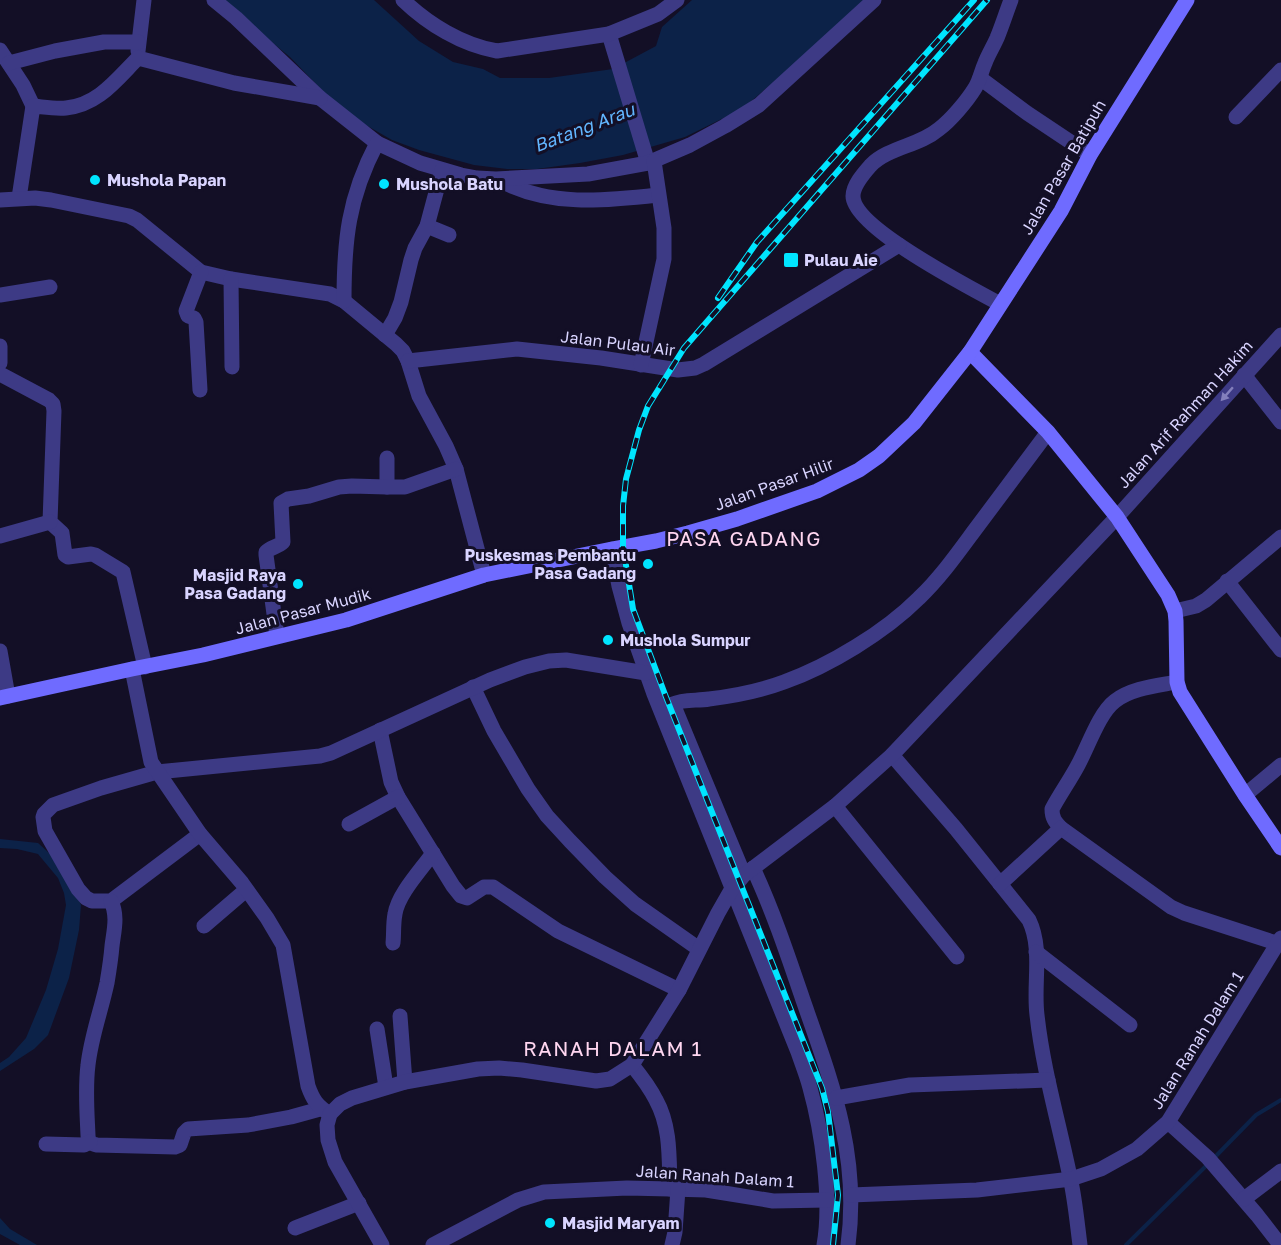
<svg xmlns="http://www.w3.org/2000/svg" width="1281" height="1245" viewBox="0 0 1281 1245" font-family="'Golos Text',sans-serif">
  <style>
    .water { fill: #0c2248 }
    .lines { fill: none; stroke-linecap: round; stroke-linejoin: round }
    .stream { stroke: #0c2248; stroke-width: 4 }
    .minor { stroke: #3d3a85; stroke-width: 15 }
    .tertiary { stroke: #3d3a85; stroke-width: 15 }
    .secondary { stroke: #6f6bff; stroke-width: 15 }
    .rail-casing { stroke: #00e5ff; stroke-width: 6 }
    .rail { stroke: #130f26; stroke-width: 4; stroke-dasharray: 11; stroke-linecap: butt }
    .oneway { fill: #837fbc }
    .poi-dot { fill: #00e5ff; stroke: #130f26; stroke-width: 2 }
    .labels { text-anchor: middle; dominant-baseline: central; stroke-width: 6; stroke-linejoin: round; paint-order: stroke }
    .street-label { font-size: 16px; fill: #d9d4ff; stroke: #130f26 }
    .poi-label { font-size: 16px; font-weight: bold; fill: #d9d4ff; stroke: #130f26; text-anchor: start }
    .water-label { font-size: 18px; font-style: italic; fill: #62b6ff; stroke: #130f26 }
    .quarter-label { font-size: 20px; letter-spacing: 1.5px; fill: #ffd6f0; stroke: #130f26 }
  </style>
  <rect width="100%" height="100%" fill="#130f26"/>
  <!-- water -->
  <g class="water">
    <path d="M220 0H374L419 41 453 62 483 69 500 78H549L613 69 656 46 662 27 692 0H864L791 67 742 109 685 137 623 155 580 163 537 169H507L474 165 419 150 392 140 343 112 290 57Z"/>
    <path d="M0 839 38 843 60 863 72 884 81 905 79 930 69 978 48 1035 34 1049 0 1071V1063L9 1057 26 1038 46 990 58 949 66 905 64 893 58 878 38 854 17 849 0 848Z"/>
    <path d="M0 1218 10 1229 37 1245H20L0 1234Z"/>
  </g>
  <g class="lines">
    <!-- stream -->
    <g class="stream">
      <path d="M1214 1158 1256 1115 1281 1100"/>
      <path d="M1126 1245 1209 1163"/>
    </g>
    <!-- minor -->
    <g class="minor">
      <path d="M214 0 236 18 320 98 377 143"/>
      <path d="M609 34 648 163"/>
      <path d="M0 50 23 85 33 106"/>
      <path d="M138 51 144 0"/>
      <path d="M9 63 55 51 104 42H138"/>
      <path d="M980 78 1027 113 1090 155"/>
      <path d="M1236 117 1281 70"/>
      <path d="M499 180C549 207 604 201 658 195"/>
      <path d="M19 198 33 106C44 107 55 109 66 108 98 105 116 80 138 58L234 83 320 98"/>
      <path d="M0 200 35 198 51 200 129 216 137 220 201 272 231 279 330 294 344 301 396 344 403 351 408 361 419 396 446 446 456 469 484 575"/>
      <path d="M427 226 449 235"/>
      <path d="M231 279 232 367"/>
      <path d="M0 295 50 287"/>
      <path d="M344 301C344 241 348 198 377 143L420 163 461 175 477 178 496 179 588 174 648 163 690 145 725 126 759 105 874 0"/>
      <path d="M1000 304C973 289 853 228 853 196 853 185 864 173 871 165 889 147 919 146 939 129 951 120 967 101 975 88 980 80 981 72 985 63 988 55 993 47 997 38 1002 26 1006 13 1011 0"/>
      <path d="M385 335 395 318 401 302 411 260 415 248 427 226 442 170"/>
      <path d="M0 346V363"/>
      <path d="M408 361 517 349 601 358 678 370 695 368 704 364 899 245"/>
      <path d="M641 365 664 259V228L654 161"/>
      <path d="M0 374 49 400 53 404 54 411 50 522 62 533 65 555 68 557 91 554 95 555 123 572 145 667"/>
      <path d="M1244 375 1281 422"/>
      <path d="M200 390 196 322 194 318 188 316 186 311 201 272"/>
      <path d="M387 487V458"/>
      <path d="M0 536 50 522"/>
      <path d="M612 549 619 586 629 623 654 694 798 1052C802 1064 807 1076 810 1088 822 1131 832 1200 824 1245"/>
      <path d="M1227 581 1281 650"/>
      <path d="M1175 611 1196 606 1206 600 1281 537"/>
      <path d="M277 636 266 555V552C271 547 278 547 283 542L281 503 288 499 309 496 339 487 352 486 387 487H405L456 469"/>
      <path d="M0 651 8 696"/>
      <path d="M1177 682C1156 686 1132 688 1115 701 1099 713 1088 747 1078 765 1070 780 1060 794 1052 809 1052 818 1055 822 1061 828L1171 907 1184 913 1276 943"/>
      <path d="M473 687 494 731 528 789 547 816 570 841 605 877 635 904 699 949"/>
      <path d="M380 730 391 782 398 797 453 886 461 896 467 898 484 887H493L558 931 679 990"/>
      <path d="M892 755 956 829 1029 920C1043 949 1033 984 1037 1015 1043 1070 1059 1123 1070 1177 1075 1199 1077 1222 1080 1245"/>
      <path d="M1245 795 1281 765"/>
      <path d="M835 806 957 957"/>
      <path d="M349 824 398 797"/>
      <path d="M200 834 111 901H92L86 898 78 889 45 831 43 817 44 814 53 805 101 788 157 772 320 756 331 753 490 680 525 667 549 661 566 660 646 673"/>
      <path d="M753 868C773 911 788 956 803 1000 832 1083 860 1155 848 1245"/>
      <path d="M744 875 673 704C683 699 697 701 709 699 734 696 760 691 784 682 829 666 885 632 919 598 940 578 957 554 974 531 999 498 1023 465 1048 432"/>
      <path d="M1000 884 1061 828"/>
      <path d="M111 901C118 916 114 930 112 946 111 959 109 971 107 983 101 1011 91 1037 88 1065 85 1088 87 1112 88 1135 88 1141 91 1144 97 1145L175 1147 180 1145 184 1133 188 1129 248 1125 291 1117 320 1109"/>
      <path d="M204 926 246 890"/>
      <path d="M393 943C394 934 393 924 395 914 398 894 421 870 433 853"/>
      <path d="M1036 952 1130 1025"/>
      <path d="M400 1016 405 1082"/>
      <path d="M377 1029 386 1087"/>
      <path d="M632 1065C641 1076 650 1088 656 1100 671 1127 669 1159 670 1189"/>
      <path d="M836 1098 910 1085 1048 1080"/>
      <path d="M1168 1122 1208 1158 1257 1215 1278 1242"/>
      <path d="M46 1144 84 1145 90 1142"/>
      <path d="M851 1195 977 1190 1071 1179 1101 1169 1137 1149 1168 1122 1281 938"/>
      <path d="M1244 1199 1281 1171"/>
      <path d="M295 1228 359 1203"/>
      <path d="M433 1245 518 1200 544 1192 627 1188 670 1189 706 1190 773 1201 827 1200"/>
      <path d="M672 1245 675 1232 678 1189"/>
    </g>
    <!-- tertiary -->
    <g class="tertiary">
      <path d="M403 0C428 24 462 45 497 51L609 34 658 14 677 0"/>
      <path d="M132 669 151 762 200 834 242 883 267 918 283 945 308 1086C313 1100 317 1106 330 1114"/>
      <path d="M382 1245 335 1162 328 1140 327 1125 330 1114 340 1104 352 1098 405 1082 478 1069 499 1068 522 1070 596 1081 610 1079 632 1065 679 990 718 913 730 892 744 875 835 806 892 755 1117 517 1281 335"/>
    </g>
    <!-- secondary -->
    <g class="secondary">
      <path d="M970 352 1048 432 1117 517 1168 595 1175 611 1176 621 1177 682 1180 692 1245 795 1281 848"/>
      <path d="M0 698 132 669 203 655 346 620 484 575 612 549 656 541 688 533 737 519 817 491 859 470 879 456 914 423 970 352 1061 211 1090 155 1187 0"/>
    </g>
    <defs>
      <g id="rail">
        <path d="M718 298 757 242 974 0"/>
        <path d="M833 1245 838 1195 828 1112 822 1088 666 697 633 609 623 547V506L626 479 639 430 648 406 684 348 987 0"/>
      </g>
    </defs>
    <!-- rail casing -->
    <use href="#rail" class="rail-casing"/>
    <!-- rail -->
    <use href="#rail" class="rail"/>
  </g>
  <!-- one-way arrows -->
  <defs><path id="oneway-solid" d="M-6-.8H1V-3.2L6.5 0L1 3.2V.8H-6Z" transform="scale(1.5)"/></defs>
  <use class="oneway" href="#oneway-solid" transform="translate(1227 394) rotate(131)"/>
  <!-- markers -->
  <g class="poi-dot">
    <circle cx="95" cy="180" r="6"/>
    <circle cx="384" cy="184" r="6"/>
    <rect x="783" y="252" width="16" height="16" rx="3"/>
    <circle cx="648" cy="564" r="6"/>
    <circle cx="298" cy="584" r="6"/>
    <circle cx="608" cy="640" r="6"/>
    <circle cx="550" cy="1223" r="6"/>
  </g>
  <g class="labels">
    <!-- street labels -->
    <g class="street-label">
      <text transform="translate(1063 167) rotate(-60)">Jalan Pasar Batipuh</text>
      <text transform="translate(618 343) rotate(7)">Jalan Pulau Air</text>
      <text transform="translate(1185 414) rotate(-48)">Jalan Arif Rahman Hakim</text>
      <text transform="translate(774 484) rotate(-20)">Jalan Pasar Hilir</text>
      <text transform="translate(303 611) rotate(-15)">Jalan Pasar Mudik</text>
      <text transform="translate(1197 1040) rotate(-58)">Jalan Ranah Dalam 1</text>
      <text transform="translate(715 1176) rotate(4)">Jalan Ranah Dalam 1</text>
    </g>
    <!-- poi labels -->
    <g class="poi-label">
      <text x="107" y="180">Mushola Papan</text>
      <text x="396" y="184">Mushola Batu</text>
      <text x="804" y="260">Pulau Aie</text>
      <text x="636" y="555" text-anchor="end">Puskesmas Pembantu<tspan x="636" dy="18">Pasa Gadang</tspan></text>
      <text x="286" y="575" text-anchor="end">Masjid Raya<tspan x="286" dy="18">Pasa Gadang</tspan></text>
      <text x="620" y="640">Mushola Sumpur</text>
      <text x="562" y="1223">Masjid Maryam</text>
    </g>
    <!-- water labels -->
    <g class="water-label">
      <text transform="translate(584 127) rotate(-21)">Batang Arau</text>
    </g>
    <!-- quarter labels -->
    <g class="quarter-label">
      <text x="744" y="538">PASA GADANG</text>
      <text x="613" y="1048">RANAH DALAM 1</text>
    </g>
  </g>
</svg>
